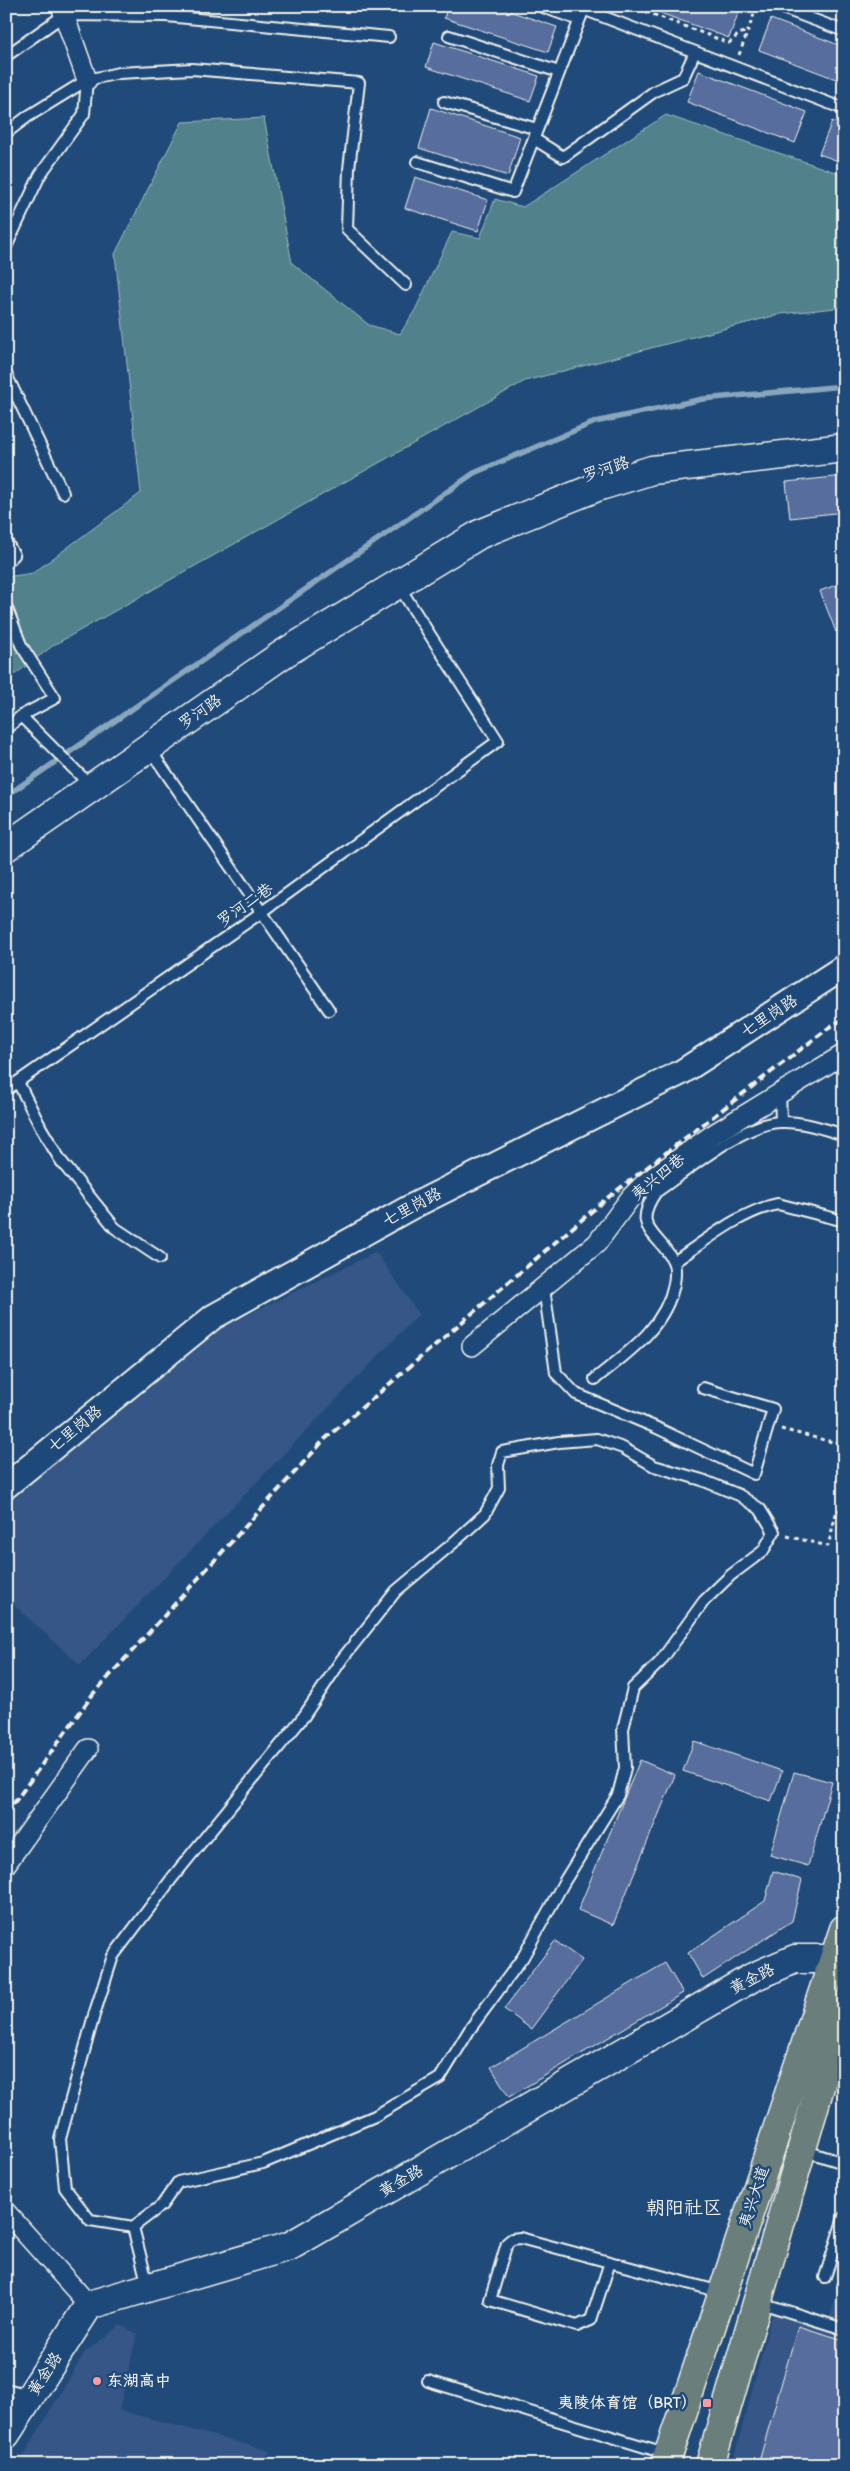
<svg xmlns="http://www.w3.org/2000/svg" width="850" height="2471" viewBox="0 0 850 2471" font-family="'Comic Neue','LXGW WenKai TC',sans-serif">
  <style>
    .built { fill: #345786 }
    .green { fill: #51828c; stroke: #a2baba }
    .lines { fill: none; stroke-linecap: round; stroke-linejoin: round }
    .stream { stroke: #89a6bc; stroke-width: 5.5 }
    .building { fill: #576d9d; stroke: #f4f1e8 }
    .service-casing { stroke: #f4f1e8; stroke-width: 14 }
    .minor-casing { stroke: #f4f1e8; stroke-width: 22 }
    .tertiary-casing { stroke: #f4f1e8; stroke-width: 28 }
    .secondary-casing { stroke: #f4f1e8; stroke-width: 31 }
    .primary-casing { stroke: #f4f1e8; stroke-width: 31 }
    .path { stroke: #f4f1e8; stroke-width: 3; stroke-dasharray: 4 4; stroke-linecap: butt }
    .service { stroke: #1f4a7a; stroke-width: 10 }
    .minor { stroke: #1f4a7a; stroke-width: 19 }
    .tertiary { stroke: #1f4a7a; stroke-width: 24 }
    .secondary { stroke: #1f4a7a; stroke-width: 28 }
    .primary { stroke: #6b7f7c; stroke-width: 28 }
    .rail { stroke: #f4f1e8; stroke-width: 4; stroke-dasharray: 8 4; stroke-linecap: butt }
    .poi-dot { fill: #ff9aa2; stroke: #1f4a7a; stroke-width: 2 }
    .labels { text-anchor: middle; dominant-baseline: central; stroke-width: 5; stroke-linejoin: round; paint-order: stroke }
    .street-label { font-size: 16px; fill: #f4f1e8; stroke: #1f4a7a }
    .poi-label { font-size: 16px; font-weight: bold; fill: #f4f1e8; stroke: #1f4a7a; text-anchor: start }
    .quarter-label { font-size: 19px; fill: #f4f1e8; stroke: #1f4a7a }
  </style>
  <rect width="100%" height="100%" fill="#1f4a7a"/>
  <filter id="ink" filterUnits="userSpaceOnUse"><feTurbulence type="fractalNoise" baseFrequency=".02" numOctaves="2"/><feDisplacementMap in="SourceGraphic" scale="10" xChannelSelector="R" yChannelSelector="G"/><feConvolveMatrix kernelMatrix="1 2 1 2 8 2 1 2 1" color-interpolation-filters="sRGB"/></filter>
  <g filter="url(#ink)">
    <!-- built -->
    <g class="built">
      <path d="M376 1252 419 1314 80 1665 6 1598V1498L204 1336Z"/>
      <path d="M844 2272V2465H732L775 2304 829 2319Z"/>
      <path d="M121 2325 137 2334 119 2410 270 2451 263 2465H18L85 2352Z"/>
    </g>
    <!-- green -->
    <path class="green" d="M666 115 844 175V307L781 314 525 381 54 645 6 681V577L33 573 141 493 115 254 182 122 264 118 292 263 369 325 400 334 415 310 452 232 480 238 495 199 523 207Z"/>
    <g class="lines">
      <!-- stream -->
      <path class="stream" d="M6 796 474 473 595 422 703 399 844 386"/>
    </g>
    <!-- building -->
    <g class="building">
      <path d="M448 6H494L557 27 548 52 444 18Z"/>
      <path d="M641 6H741L729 38Z"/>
      <path d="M771 19 844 47V82L759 50Z"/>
      <path d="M434 42 539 76 530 101 426 67Z"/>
      <path d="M699 71 807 112 795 143 687 102Z"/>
      <path d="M431 108 520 137 508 176 419 148Z"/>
      <path d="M832 121 844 125V163L819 154Z"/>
      <path d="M415 177 488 200 478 231 405 208Z"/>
      <path d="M844 476V512L790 518 786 482Z"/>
      <path d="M844 582V629L836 632 820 591Z"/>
      <path d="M694 1741 782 1771 771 1801 683 1771Z"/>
      <path d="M640 1760 675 1775 613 1925 578 1910Z"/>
      <path d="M794 1772 832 1782 808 1866 770 1855Z"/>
      <path d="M773 1871 802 1880 792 1921 703 1979 688 1953 765 1901Z"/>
      <path d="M555 1941 582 1960 531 2029 504 2009Z"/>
      <path d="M665 1963 683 1993 509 2097 491 2067Z"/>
      <path d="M798 2326 844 2340V2465H758Z"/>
    </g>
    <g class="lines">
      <defs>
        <g id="service">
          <path d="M540 6 579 20"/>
          <path d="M777 6 844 31"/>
          <path d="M583 9 844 109"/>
          <path d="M449 36 559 72"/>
          <path d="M6 56 64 15 166 16 389 37"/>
          <path d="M444 102 537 129"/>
          <path d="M6 133 27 117 87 80 119 73 192 69 359 83 349 169 347 229 406 285"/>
          <path d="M534 139 563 157 655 91 683 78 695 52"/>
          <path d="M417 162 513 192 585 6"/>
          <path d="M6 247 40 175 84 114 87 80"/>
          <path d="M6 374 63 493"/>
          <path d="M6 541 14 555 6 563"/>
          <path d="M6 606 21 645 55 698 21 716 6 729"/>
          <path d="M21 716 91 786"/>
          <path d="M149 748 329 1010"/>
          <path d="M18 1082 41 1128 61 1161 115 1228 160 1258"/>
          <path d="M6 1090 262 912 498 741 398 585"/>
          <path d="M780 1091 781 1122"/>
          <path d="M674 1262C705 1241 741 1211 778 1204L844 1221"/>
          <path d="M544 1288 556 1373 576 1394 657 1428 754 1474 773 1409 703 1388"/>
          <path d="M595 1379C628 1352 665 1328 674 1284 675 1278 676 1267 673 1261 659 1233 630 1229 656 1192 687 1171 743 1123 780 1122 802 1121 824 1129 844 1135"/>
          <path d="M597 1439 623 1448 654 1466 702 1480 739 1495 760 1509 774 1532 763 1551 731 1575 704 1601 660 1662 633 1688 623 1729 625 1768 618 1795 564 1882 523 1957 470 2029 440 2078 375 2116 263 2163 178 2182 162 2205 133 2227 90 2220 65 2188 60 2139 94 2015 113 1956 173 1877 304 1716 342 1659 396 1591 452 1544 485 1514 499 1488 498 1465 502 1452 559 1442Z"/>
          <path d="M802 2150 844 2163"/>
          <path d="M133 2227 148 2286"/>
          <path d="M610 2262 591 2320 577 2326 490 2300 507 2243 512 2239 520 2238 721 2292"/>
          <path d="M825 2277 844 2217"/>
          <path d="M758 2302 844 2329"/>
          <path d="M428 2381 668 2454"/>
          <path d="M6 2389 30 2395"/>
        </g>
        <g id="minor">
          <path d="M61 6 87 80"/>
          <path d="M472 1346 597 1243 631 1197 646 1182 712 1135 844 1054"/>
          <path d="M6 1864 88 1749"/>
          <path d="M6 2212 89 2305"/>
        </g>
        <path id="tertiary" d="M6 1486 213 1317 409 1208 682 1072 844 967"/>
        <g id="secondary">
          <path d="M6 847 283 654 480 534 597 487 652 470 844 448"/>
          <path d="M6 2434 89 2305 290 2246 753 1977 795 1959H834"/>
        </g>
        <g id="primary">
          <path d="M665 2465 844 1929"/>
          <path d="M710 2465 844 2004"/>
        </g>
      </defs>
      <!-- service casing -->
      <use href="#service" class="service-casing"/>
      <!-- minor casing -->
      <use href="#minor" class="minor-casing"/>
      <!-- tertiary casing -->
      <use href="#tertiary" class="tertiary-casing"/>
      <!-- secondary casing -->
      <use href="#secondary" class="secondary-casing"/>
      <!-- primary casing -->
      <use href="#primary" class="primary-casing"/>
      <!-- path -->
      <g class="path">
        <path d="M631 6 729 43 740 33 748 32"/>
        <path d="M739 55 757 6"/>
        <path d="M781 1429 844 1445"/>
        <path d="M787 1536 828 1546 837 1510 844 1512"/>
      </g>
      <!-- service -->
      <use href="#service" class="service"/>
      <!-- minor -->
      <use href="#minor" class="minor"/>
      <!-- tertiary -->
      <use href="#tertiary" class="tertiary"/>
      <!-- secondary -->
      <use href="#secondary" class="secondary"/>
      <!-- primary -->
      <use href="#primary" class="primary"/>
      <!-- rail -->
      <path class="rail" d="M6 1814 93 1694 325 1439 606 1199 831 1026 844 1019"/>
    </g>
  </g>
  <!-- markers -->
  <g class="poi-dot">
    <circle cx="97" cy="2381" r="5"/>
    <rect x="702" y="2398" width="10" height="10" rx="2.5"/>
  </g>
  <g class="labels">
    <!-- street labels -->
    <g class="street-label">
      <text transform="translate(606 469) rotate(-18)">罗河路</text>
      <text transform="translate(200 712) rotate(-35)">罗河路</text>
      <text transform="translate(245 905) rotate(-35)">罗河二巷</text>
      <text transform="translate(769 1016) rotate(-33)">七里岗路</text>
      <text transform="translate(658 1177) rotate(-39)">夷兴四巷</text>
      <text transform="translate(412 1207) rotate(-28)">七里岗路</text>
      <text transform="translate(75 1429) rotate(-39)">七里岗路</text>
      <text transform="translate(752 1979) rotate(-27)">黄金路</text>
      <text transform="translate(401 2181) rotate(-30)">黄金路</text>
      <text transform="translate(754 2197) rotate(-72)">夷兴大道</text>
      <text transform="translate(45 2374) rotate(-57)">黄金路</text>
    </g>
    <!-- poi labels -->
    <g class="poi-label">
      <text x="107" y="2381">东湖高中</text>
      <text x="697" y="2403" text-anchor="end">夷陵体育馆（BRT）</text>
    </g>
    <!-- quarter labels -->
    <g class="quarter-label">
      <text x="684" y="2208">朝阳社区</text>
    </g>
  </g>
  <!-- margin -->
  <rect width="850" height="2471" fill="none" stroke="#1f4a7a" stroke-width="25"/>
  <rect x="12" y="12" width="825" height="2446" fill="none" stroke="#f4f1e8" stroke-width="2" filter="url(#ink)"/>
</svg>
